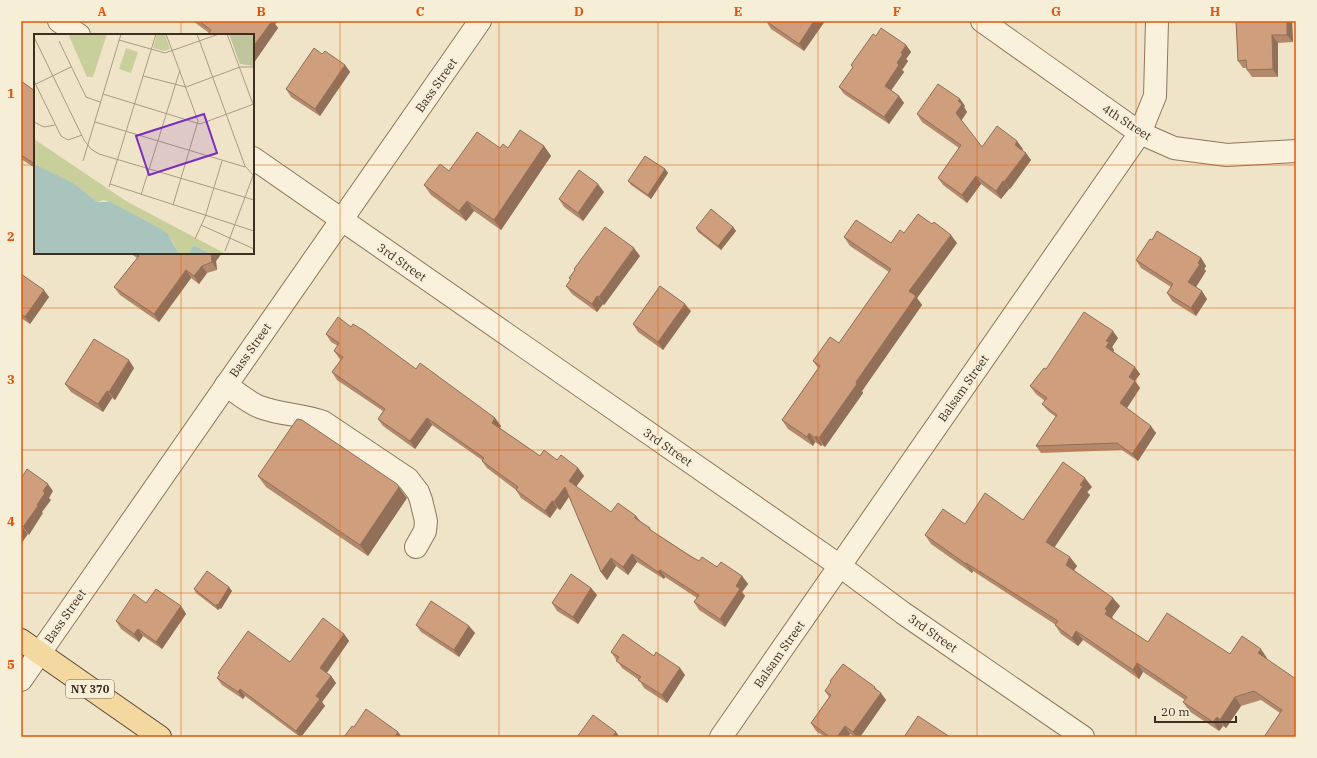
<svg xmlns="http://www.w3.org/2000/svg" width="1317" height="758" viewBox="0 0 1317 758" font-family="'IBM Plex Serif',serif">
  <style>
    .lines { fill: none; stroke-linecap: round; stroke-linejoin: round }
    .minor-casing { stroke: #8d765c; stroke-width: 24 }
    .major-casing { stroke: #5b4430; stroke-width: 24 }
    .minor { stroke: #faf1dc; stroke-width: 22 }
    .major { stroke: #f3d9a0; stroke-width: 22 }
    .wall { fill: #b2896c }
    .shaded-wall { fill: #916f58 }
    .building { fill: #cf9f7d; stroke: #916f58 }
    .grid { fill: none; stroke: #df570d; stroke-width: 1; stroke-opacity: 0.55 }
    .labels { text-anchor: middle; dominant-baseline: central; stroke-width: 4; stroke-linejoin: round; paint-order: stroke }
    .shield { fill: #f7eed8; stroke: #756857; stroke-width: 1 }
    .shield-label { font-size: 11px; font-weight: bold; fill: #3d2e20 }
    .street-label { font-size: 12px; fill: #3d2e20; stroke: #f7eed8 }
    .inset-road { fill: none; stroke: #a89b85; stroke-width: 1 }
    .view { fill: #7b2cbf; fill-opacity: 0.15; stroke: #7b2cbf; stroke-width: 2 }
    .inset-edge { fill: none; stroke: #3d2e20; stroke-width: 2 }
    .neatline { fill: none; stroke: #df570d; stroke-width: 1.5 }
    .grid-label { font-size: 13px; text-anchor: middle; font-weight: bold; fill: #df570d }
  </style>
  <rect width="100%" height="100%" fill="#f0e4c8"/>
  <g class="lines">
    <defs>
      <g id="minor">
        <path d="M59 21 79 35"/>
        <path d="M982 21 1140 133 1174 148 1227 155 1296 151"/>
        <path d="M253 158 840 566 903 613 1083 737"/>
        <path d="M226 385C236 392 249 403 260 407 280 415 303 414 323 422L408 479 418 492 421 500 426 521 425 531 416 547"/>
        <path d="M21 680 480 21"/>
        <path d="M721 737 1140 133 1155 96 1157 21"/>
      </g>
      <path id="major" d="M21 640 160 737"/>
    </defs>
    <!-- minor casing -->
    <use href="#minor" class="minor-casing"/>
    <!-- major casing -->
    <use href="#major" class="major-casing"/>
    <!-- minor -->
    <use href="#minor" class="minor"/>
    <!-- major -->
    <use href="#major" class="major"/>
  </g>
  <!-- wall -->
  <g class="wall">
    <path d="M193 21H278L275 24 278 28 253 64V35H210L209 33Z"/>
    <path d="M766 21H825L804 51 771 29Z"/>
    <path d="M1236 21H1292L1293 42 1278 43V77H1252L1247 70V68H1243L1238 61Z"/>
    <path d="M876 36 906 45 911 52 906 59 908 61 902 70 904 72 891 90 899 96 904 103 889 124 844 94 839 87 853 68 851 65Z"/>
    <path d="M322 54 345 65 350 72 320 116 291 97 286 89Z"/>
    <path d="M21 81 35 91V168L21 159Z"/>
    <path d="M960 99 965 106 964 107 967 112 961 121 982 147 1023 149 1022 150 1031 160 1010 189H1009L1001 199 981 184 967 203 943 185 938 178 959 148 922 122 917 114Z"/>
    <path d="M544 146 551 156 501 230 474 211 466 221 431 195 424 185 449 171 500 148Z"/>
    <path d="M665 169 668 173 651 199 631 185 628 181Z"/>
    <path d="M604 192 583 221 564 207 559 199Z"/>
    <path d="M733 227 736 231 721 250 698 232 696 228Z"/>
    <path d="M904 233 957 243 917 298 922 305 862 391 863 393 825 447 822 445 821 446 815 442 813 446 788 429 782 420 818 368 813 361 839 343 889 272 850 246 844 237 891 243Z"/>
    <path d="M130 253H222L216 261 217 270 207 273 199 284 191 278 159 322 120 295 114 287 137 258Z"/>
    <path d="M640 256 604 305 603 304 597 312 572 294 566 286 571 280 569 278 575 271 574 269Z"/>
    <path d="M1201 258 1206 266 1204 269 1206 271 1196 287 1207 299 1196 316 1172 301 1167 293 1171 287 1141 268 1136 260Z"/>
    <path d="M21 274 49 297 30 324 21 318Z"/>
    <path d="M691 311 663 350 638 332 633 324Z"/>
    <path d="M351 327 416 369 495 418 501 426 500 428 540 456 557 460 578 468 584 476 576 487 611 512 636 516 640 521 650 528 652 531 699 561 717 567 742 576 748 584 742 592 745 596 725 627 699 610 694 602 697 598 665 577 664 579 637 562 628 575 616 566 607 580 601 572 569 496 560 510 557 508 550 518 521 498 516 490 487 468 482 461V460L432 425 415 449 383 426 378 419 383 411 337 380 332 372 341 360 339 358 334 351 338 346 331 342 326 334Z"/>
    <path d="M1118 338 1112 347 1114 350 1113 351 1140 374 1135 381 1140 388 1127 408 1156 433 1138 461 1122 450 1041 453 1036 446 1056 417 1048 411 1042 404 1045 401 1036 394 1030 386 1046 369Z"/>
    <path d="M134 368 115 400 112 398 103 412 71 392 65 384Z"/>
    <path d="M258 476 407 498 368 556 266 487Z"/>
    <path d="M1092 487 1087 492 1090 495 1054 547 1077 566 1074 570 1120 606 1112 617 1113 619 1148 642 1230 654 1267 658V659L1296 737 1280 713 1261 700 1241 706 1226 728 1223 726 1219 731 1189 711 1183 702 1185 700 1143 672 1139 679 1083 640 1078 646 1061 634 1055 625H1056L973 571 972 573 931 544 925 535 965 524 1023 520Z"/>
    <path d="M591 588 597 595 578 624 557 611 552 603Z"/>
    <path d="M194 589 232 591 221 609 220 608 218 610 196 593Z"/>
    <path d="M146 603 181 606 186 614 162 649 143 636 139 642 121 629 116 621Z"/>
    <path d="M416 625 469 626 475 633 459 657 421 632Z"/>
    <path d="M344 634 349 641 327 673 331 676 336 683 322 702 325 706 301 737H300L245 696 243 699 222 685 217 678 220 675 218 673 290 662Z"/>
    <path d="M611 652 654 656 680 668 685 675 667 703 644 688 639 680 622 668Z"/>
    <path d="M830 681 875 687 886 700 860 737H855L850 734 848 737H825L816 731 811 723 829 697 825 691 831 683Z"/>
  </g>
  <!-- shaded-wall -->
  <g class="shaded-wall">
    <path d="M272 21H278L275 24 278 28 253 64V47Z"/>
    <path d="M814 21H825L804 51 799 44Z"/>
    <path d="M1287 21H1292L1293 42 1287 35Z"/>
    <path d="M1272 35 1278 43V77L1273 69Z"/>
    <path d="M906 45 911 52 906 59 908 61 902 70 904 72 890 92 885 86 897 63 901 53Z"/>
    <path d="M345 65 350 72 320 116 315 109Z"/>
    <path d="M899 96 904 103 889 124 884 117Z"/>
    <path d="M960 99 965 106 964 107 967 112 961 121 956 113 958 101Z"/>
    <path d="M1017 141 1023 149 1020 153 1015 145Z"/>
    <path d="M544 146 551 156 501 230 494 220Z"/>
    <path d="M1026 153 1031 160 1010 189 1004 182Z"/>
    <path d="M665 169 668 173 651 199 648 195Z"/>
    <path d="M976 176 981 184 967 203 962 195Z"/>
    <path d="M1003 181 1009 189 1001 199 996 191Z"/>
    <path d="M598 184 604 192 583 221 578 213Z"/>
    <path d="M467 201 474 211 466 221 459 211Z"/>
    <path d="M733 227 736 231 721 250 718 246Z"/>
    <path d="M951 235 957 243 917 298 922 305 862 391 863 393 825 447 819 438 856 382 909 291Z"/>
    <path d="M634 248 640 256 604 305 599 297Z"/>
    <path d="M211 253H222L216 261 217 270 212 262Z"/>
    <path d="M1201 258 1206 266 1204 269 1206 271 1194 290 1188 282Z"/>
    <path d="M202 266 207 273 199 284 194 276Z"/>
    <path d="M186 270 191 278 159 322 154 314Z"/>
    <path d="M44 290 49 297 30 324 25 317Z"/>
    <path d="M1202 291 1207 299 1196 316 1191 308Z"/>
    <path d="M597 296 603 304 597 312 592 304Z"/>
    <path d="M685 304 691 311 663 350 658 342Z"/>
    <path d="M1113 331 1118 338 1112 347 1114 350 1112 354 1106 347V341Z"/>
    <path d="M129 360 134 368 115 400 109 392Z"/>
    <path d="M1135 367 1140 374 1135 381 1140 388 1125 411 1120 403 1129 377Z"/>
    <path d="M107 391 112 398 103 412 98 404Z"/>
    <path d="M427 418 432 425 415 449 410 441Z"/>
    <path d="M495 418 501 426 498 430 492 423Z"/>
    <path d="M1151 426 1156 433 1138 461 1132 454Z"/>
    <path d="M809 433 815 442 813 446 807 437Z"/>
    <path d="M816 436 822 445 821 446 815 438Z"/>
    <path d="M578 468 584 476 574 489 569 481Z"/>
    <path d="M1085 478 1092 487 1087 492 1090 495 1052 551 1046 542 1080 485Z"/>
    <path d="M48 484 53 491 49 498 51 500 42 512 43 513 29 535 23 527 43 491Z"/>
    <path d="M399 487 407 498 368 556 360 545Z"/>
    <path d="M565 487 571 494 560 510 554 502Z"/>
    <path d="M552 501 557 508 550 518 545 511Z"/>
    <path d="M636 516 641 523 635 518Z"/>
    <path d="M22 526 28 534 21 544V528Z"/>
    <path d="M632 554 637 562 628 575 623 567Z"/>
    <path d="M1070 557 1077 566 1072 573 1066 565Z"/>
    <path d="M611 558 616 566 607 580 601 572Z"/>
    <path d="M966 563 973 571 972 573 966 564Z"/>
    <path d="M660 570 665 577 664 579 658 572Z"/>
    <path d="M742 576 748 584 742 592 745 596 725 627 720 619 736 586Z"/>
    <path d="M229 587 232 591 221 609 218 605Z"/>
    <path d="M591 588 597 595 578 624 573 617Z"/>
    <path d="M1113 598 1120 606 1112 617 1114 620 1105 614V609Z"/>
    <path d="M217 604 220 608 218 610 216 606Z"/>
    <path d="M181 606 186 614 162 649 156 642Z"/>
    <path d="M469 626 475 633 459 657 454 650Z"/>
    <path d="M138 629 143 636 139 642 134 634Z"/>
    <path d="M1076 631 1083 640 1078 646 1072 638Z"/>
    <path d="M344 634 349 641 325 675 320 668Z"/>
    <path d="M1261 649 1267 658 1264 662 1258 653Z"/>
    <path d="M1137 663 1143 672 1139 679 1133 670Z"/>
    <path d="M680 668 685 675 667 703 662 695Z"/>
    <path d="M331 676 336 683 322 702 325 706 301 737H300L296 731 316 696Z"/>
    <path d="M240 689 245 696 243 699 238 692Z"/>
    <path d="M881 693 886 700 860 737H857L853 732Z"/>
    <path d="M1235 697 1241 706 1226 728 1220 720Z"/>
    <path d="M1217 717 1223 726 1219 731 1213 722Z"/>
    <path d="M845 726 850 734 848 737H837Z"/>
    <path d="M398 732 402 737H395Z"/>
    <path d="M616 732 619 736 618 737H612Z"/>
  </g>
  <!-- building -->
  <g class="building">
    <path d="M199 21H272L253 47V35H211L209 33 211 30Z"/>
    <path d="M766 21H814L799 44Z"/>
    <path d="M1236 21H1287V35H1272L1273 69 1247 70 1246 60 1238 61Z"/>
    <path d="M881 28 906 45 901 53 903 54 897 63 899 65 885 86 899 96 884 117 839 87 853 67 851 65 873 34 876 36Z"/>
    <path d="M314 48 322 54 325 51 345 65 315 109 286 89Z"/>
    <path d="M21 81 35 91V164L21 155Z"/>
    <path d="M938 84 960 99 958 101 962 104 956 113 982 147 997 126 1017 141 1015 145 1026 153 1004 182 1003 181 996 191 976 176 962 195 938 178 961 145 917 114Z"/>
    <path d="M520 130 544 146 494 220 467 201 459 211 424 185 440 164 449 171 477 132 500 148 503 144 508 148Z"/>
    <path d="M645 156 665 169 648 195 628 181Z"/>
    <path d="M579 170 598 184 578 213 559 199Z"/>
    <path d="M711 209 733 227 718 246 696 228Z"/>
    <path d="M918 214 932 224 934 222 951 235 909 291 916 296 856 382 857 384 819 438 816 436 815 438 809 433 807 437 782 420 820 366 813 361 830 337 839 343 891 269 844 237 856 220 891 243 900 230 904 233Z"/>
    <path d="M605 227 634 248 599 297 597 296 592 304 566 286 571 279 569 278 575 270 574 269Z"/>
    <path d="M1157 231 1201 258 1198 263 1200 264 1188 282 1202 291 1191 308 1167 293 1173 284 1136 260 1150 239 1152 240Z"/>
    <path d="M135 253H211L212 262 202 266 194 276 186 270 154 314 114 287 139 256Z"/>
    <path d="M21 274 44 290 25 317 21 314Z"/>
    <path d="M660 286 685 304 658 342 633 324Z"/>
    <path d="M1084 312 1113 331 1106 341 1109 342 1106 347 1135 367 1129 377 1135 381 1120 403 1151 426 1132 454 1117 443 1036 446 1057 415 1042 404 1047 398 1030 386 1044 368 1046 369Z"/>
    <path d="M338 317 351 327 353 324 363 330 416 369 420 363 495 418 492 423 540 456 544 450 557 460 561 455 578 468 569 481 611 512 618 503 636 516 635 518 650 528 649 529 690 556 699 561 702 557 717 567 721 562 742 576 736 586 740 589 720 619 694 602 699 595 660 570 658 572 632 554 623 567 611 558 601 572 565 487 554 502 552 501 545 511 516 490 518 487 482 461 484 458 427 418 410 441 378 419 385 409 332 372 343 357 334 351 339 343 326 334Z"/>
    <path d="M94 339 129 360 109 392 107 391 98 404 65 384Z"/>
    <path d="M297 419 302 420 397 484 399 487 360 545 258 476Z"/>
    <path d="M1063 462 1085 478 1080 485 1083 486 1046 542 1070 557 1066 565 1113 598 1105 609 1107 611 1105 614 1148 642 1167 613 1230 654 1242 636 1261 649 1258 653 1296 679V737H1264L1282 710 1254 691 1235 697 1220 720 1217 717 1213 722 1183 702 1187 697 1137 663 1133 670 1076 631 1072 638 1055 625 1058 621 966 563V564L925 535 943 509 965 524 985 493 1023 520Z"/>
    <path d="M27 469 48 484 43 491 45 493 37 505 38 506 23 527 22 526 21 528V479Z"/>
    <path d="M207 571 229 587 218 605 217 604 216 606 194 589Z"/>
    <path d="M571 574 591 588 573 617 552 603Z"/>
    <path d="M156 589 181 606 156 642 138 629 134 634 116 621 134 594 146 603Z"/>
    <path d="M431 601 469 626 454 650 416 625Z"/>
    <path d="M323 618 344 634 320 668 331 676 316 696 320 699 296 731 240 689 238 692 217 678 220 674 218 673 248 631 290 662Z"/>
    <path d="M623 634 654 656 656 652 680 668 662 695 638 680 641 677 616 661 619 657 611 652Z"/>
    <path d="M843 664 875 687 874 688 881 693 853 732 845 726 837 737H830L811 723 831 695 825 691 831 682 830 681Z"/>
    <path d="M366 709 398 732 395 737H344L352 726 354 727Z"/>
    <path d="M593 715 616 732 612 737H577Z"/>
    <path d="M918 716 950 737H904Z"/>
  </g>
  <!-- grid -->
  <path class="grid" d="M181 21V35M340 21V737M499 21V737M658 21V737M818 21V737M977 21V737M1136 21V737M21 165H35M253 165H1296M181 253V737M21 308H1296M21 450H1296M21 593H1296"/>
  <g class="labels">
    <!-- shield labels -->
    <rect class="shield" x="66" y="680" width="48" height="18" rx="3"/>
    <g class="shield-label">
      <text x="90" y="689">NY 370</text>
    </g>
    <!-- street labels -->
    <g class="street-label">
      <text transform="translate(436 85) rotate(-55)">Bass Street</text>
      <text transform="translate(1127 122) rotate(33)">4th Street</text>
      <text transform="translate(402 262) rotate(35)">3rd Street</text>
      <text transform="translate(250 350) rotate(-55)">Bass Street</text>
      <text transform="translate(963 388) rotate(-55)">Balsam Street</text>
      <text transform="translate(668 447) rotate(35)">3rd Street</text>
      <text transform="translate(65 616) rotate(-55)">Bass Street</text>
      <text transform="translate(933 633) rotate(35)">3rd Street</text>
      <text transform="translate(779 654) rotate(-55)">Balsam Street</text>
    </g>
  </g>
  <!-- overview -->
  <g transform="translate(34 34)">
    <rect width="220" height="220" fill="#f0e4c8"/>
    <path d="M38 0H73L59 43H53L35 2ZM123 0H131L136 15 130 17 119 14ZM0 105 92 167 192 220H177L159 211 155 220H145L138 206 124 193 70 166 63 168 41 150 3 133 0 130Z" fill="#c9cf9b"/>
    <path d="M195 0H220V32L206 30Z" fill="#bfc49a"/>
    <path d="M42 0H65L69 6 53 23 37 6ZM92 14 104 18 97 39 85 35Z" fill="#c9cf9b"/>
    <path d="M0 130 41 150 63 168H76L124 193 134 200 145 220H0ZM159 211 177 220H155Z" fill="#a9c4bc"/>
    <path class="inset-road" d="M132 0 164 87 139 171M163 0 211 132 220 142M193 0 219 70M0 3 50 106 57 115 65 120 220 166M85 6 131 19 185 0M25 7 52 63 66 68M109 42 152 53 206 33H220M0 47 27 102 34 106 48 101M2 50 37 33M69 60 166 90 220 70M0 88 10 93 21 91M61 88 211 133M49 127 87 0M76 150 220 197M75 153 122 0M107 161 146 36M167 191 220 215M161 205 171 183 188 127M191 217 220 139"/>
    <path class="view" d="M170 80 183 119 115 141 102 102Z"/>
    <rect width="220" height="220" class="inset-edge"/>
  </g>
  <!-- border -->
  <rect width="1317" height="758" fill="none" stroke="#f7eed8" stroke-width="44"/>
  <!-- scale -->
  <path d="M1155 716v6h81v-6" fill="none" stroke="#3d2e20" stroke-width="2"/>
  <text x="1161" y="716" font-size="12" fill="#3d2e20" stroke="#f7eed8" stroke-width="3" paint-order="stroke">20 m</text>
  <rect x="22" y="22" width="1273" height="714" class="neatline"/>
  <g class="grid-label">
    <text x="102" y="16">A</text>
    <text x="261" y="16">B</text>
    <text x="420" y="16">C</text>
    <text x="579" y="16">D</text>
    <text x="738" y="16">E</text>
    <text x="897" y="16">F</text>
    <text x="1056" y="16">G</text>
    <text x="1215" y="16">H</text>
    <text x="11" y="98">1</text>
    <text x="11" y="241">2</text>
    <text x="11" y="384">3</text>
    <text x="11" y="526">4</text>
    <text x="11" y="669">5</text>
  </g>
</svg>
